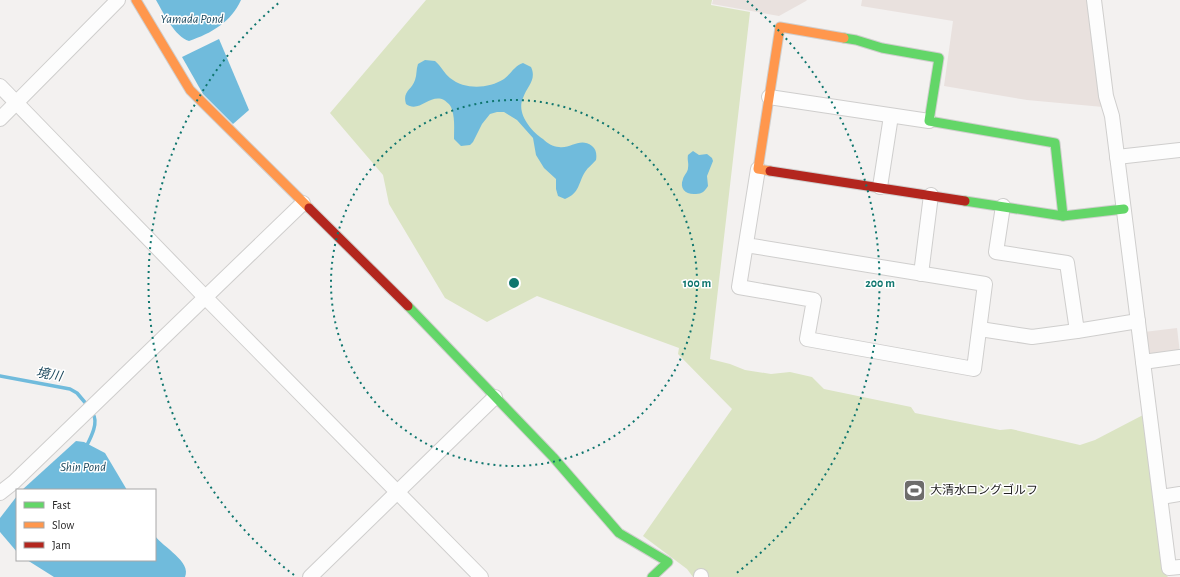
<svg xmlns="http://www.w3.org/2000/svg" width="1180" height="577" viewBox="0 0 1180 577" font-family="'Alegreya Sans','Noto Sans JP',sans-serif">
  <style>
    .built { fill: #e9e1de }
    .green { fill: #dbe4c3 }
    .water { fill: #70bbdc }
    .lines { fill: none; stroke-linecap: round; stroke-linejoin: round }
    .stream { stroke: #70bbdc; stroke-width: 3.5 }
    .street-casing { stroke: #cfcecd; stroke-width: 16 }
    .fast-casing { stroke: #cfcecd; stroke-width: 11 }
    .slow-casing { stroke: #cfcecd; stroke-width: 11 }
    .jam-casing { stroke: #cfcecd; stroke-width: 11 }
    .street { stroke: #fdfdfd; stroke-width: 14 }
    .fast { stroke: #63d668; stroke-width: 9 }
    .slow { stroke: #ff974d; stroke-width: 9 }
    .jam { stroke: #b3261e; stroke-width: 9 }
    .ring { fill: none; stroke: #0f766e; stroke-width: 2; stroke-dasharray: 2 4 }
    .labels { text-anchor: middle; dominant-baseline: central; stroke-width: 3; stroke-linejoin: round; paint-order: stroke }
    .poi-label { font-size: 12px; fill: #252424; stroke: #fff; text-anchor: start }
    .water-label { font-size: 13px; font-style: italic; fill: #1d495e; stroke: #fff }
    .centre { fill: #0f766e; stroke: #fff; stroke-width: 2 }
    .ring-label { font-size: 12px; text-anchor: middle; font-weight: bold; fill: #0f766e; stroke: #fff; stroke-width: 3; stroke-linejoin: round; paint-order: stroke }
  </style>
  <rect width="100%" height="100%" fill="#f3f1f0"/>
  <!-- built -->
  <g class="built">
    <path d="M713 0H807L806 1 779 16 712 4Z"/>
    <path d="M862 0H1088L1103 107 1027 100 944 86 953 21 861 6Z"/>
    <path d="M1177 328 1180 353 1147 358 1144 332Z"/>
  </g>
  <!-- green -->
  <path class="green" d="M426 0H712L711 5 750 12 710 359 730 364 745 370 771 374 790 372 812 377 824 389 911 407 915 413 1000 430 1011 429 1080 445 1095 440 1143 415 1162 570 1168 577H693L687 569 643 536 732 409 678 354 679 348 537 296 487 322 445 298 389 204 383 175 330 113Z"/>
  <!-- water -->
  <g class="water">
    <path d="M156 0H241C231 22 212 33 189 41 175 37 163 12 156 0Z"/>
    <path d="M219 39 249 110 233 124 203 94 182 57Z"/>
    <path d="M425 60 435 61C441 66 444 73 450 78 465 90 488 89 504 79 511 74 514 66 523 63L531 67C537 80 527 86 523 98 516 113 531 131 543 139 547 143 553 147 559 147 571 149 580 137 592 146 596 149 597 154 596 160 593 164 588 167 585 172 578 183 580 193 565 199L558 196 556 189V179L544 168 536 155 533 138 517 120 504 112H497L490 114 482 124 473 142 470 145 461 146 454 139C454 129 455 119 452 110 451 105 448 103 444 100 430 93 419 114 406 104 402 91 412 90 415 80 417 75 416 69 418 64Z"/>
    <path d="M693 151 699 155 707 154 712 158 713 161 707 176 708 186C705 191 702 194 696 194 686 195 679 189 683 179 684 175 688 172 688 168 689 163 687 160 688 155Z"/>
    <path d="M76 441 84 442 105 453 127 490H22Z"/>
    <path d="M17 496V552L0 532V518Z"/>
    <path d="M155 536C163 547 192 562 185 577H54L27 560H155Z"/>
  </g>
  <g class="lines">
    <!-- stream -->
    <g class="stream">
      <path d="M0 376 70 389 77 393 88 406"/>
      <path d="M86 447C90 439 99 423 93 414"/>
    </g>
    <defs>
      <g id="street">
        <path d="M1094 0 1106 96 1112 116 1169 568 1180 567"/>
        <path d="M0 86 206 298 481 577"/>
        <path d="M769 97 929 121"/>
        <path d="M0 119 118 0"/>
        <path d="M1117 157 1180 150"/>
        <path d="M880 187 891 116"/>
        <path d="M1003 206 996 252 1067 263 1077 331 1138 321"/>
        <path d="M746 245 985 284 974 369 807 339 814 300 739 287 758 169"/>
        <path d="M921 274 931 195"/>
        <path d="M980 329 1032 337 1077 331"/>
        <path d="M1143 362 1180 357"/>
        <path d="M0 493 14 482 303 203"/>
        <path d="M1161 497 1180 494"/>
        <path d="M701 576V577"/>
        <path d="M310 577 495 397"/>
      </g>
      <g id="fast">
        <path d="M844 38 856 40 882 48 939 58 929 121 1055 143 1063 216"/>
        <path d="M965 201 1063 216 1124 209"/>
        <path d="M408 306 553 457 619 533 668 562 652 577"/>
      </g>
      <g id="slow">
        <path d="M136 0 190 90 309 208"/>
        <path d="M770 171 758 169 780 27 844 38"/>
      </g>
      <g id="jam">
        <path d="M770 171 965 201"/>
        <path d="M309 208 408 306"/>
      </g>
    </defs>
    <!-- street casing -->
    <use href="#street" class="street-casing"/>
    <!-- fast casing -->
    <use href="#fast" class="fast-casing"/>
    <!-- slow casing -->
    <use href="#slow" class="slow-casing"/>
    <!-- jam casing -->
    <use href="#jam" class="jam-casing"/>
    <!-- street -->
    <use href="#street" class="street"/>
    <!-- fast -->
    <use href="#fast" class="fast"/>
    <!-- slow -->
    <use href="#slow" class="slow"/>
    <!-- jam -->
    <use href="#jam" class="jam"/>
  </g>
  <!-- distance rings -->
  <g class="ring">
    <circle cx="514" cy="283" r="183"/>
    <path d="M294 575A366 366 0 0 1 281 1M747 1A366 366 0 0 1 734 575"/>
  </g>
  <!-- icons -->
  <defs>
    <symbol id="stadium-square" viewBox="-11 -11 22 22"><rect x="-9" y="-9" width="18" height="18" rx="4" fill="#6d6c6b" stroke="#fff"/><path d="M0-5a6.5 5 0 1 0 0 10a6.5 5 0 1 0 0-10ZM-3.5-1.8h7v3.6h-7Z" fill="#fff"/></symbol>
  </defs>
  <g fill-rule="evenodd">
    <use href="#stadium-square" x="902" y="478" width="25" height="25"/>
  </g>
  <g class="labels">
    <!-- poi labels -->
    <g class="poi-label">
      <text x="930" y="490">大清水ロングゴルフ</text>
    </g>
    <!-- water labels -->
    <g class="water-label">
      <text x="192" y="19">Yamada Pond</text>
      <text transform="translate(49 375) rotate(10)">境川</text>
      <text x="83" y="467">Shin Pond</text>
    </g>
  </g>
  <circle cx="514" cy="283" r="6" class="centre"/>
  <g class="ring-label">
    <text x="697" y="287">100 m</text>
    <text x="880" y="287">200 m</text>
  </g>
  <!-- legend -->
  <rect x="16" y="489" width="140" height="72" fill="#ffffff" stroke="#a8a7a7"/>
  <rect x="24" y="502" width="20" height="6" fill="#63d668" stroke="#a8a7a7"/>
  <text x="52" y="509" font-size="12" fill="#252424">Fast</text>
  <rect x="24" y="522" width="20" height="6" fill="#ff974d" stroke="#a8a7a7"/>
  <text x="52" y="529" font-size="12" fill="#252424">Slow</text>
  <rect x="24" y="542" width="20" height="6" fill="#b3261e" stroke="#a8a7a7"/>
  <text x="52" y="549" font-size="12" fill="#252424">Jam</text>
</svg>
